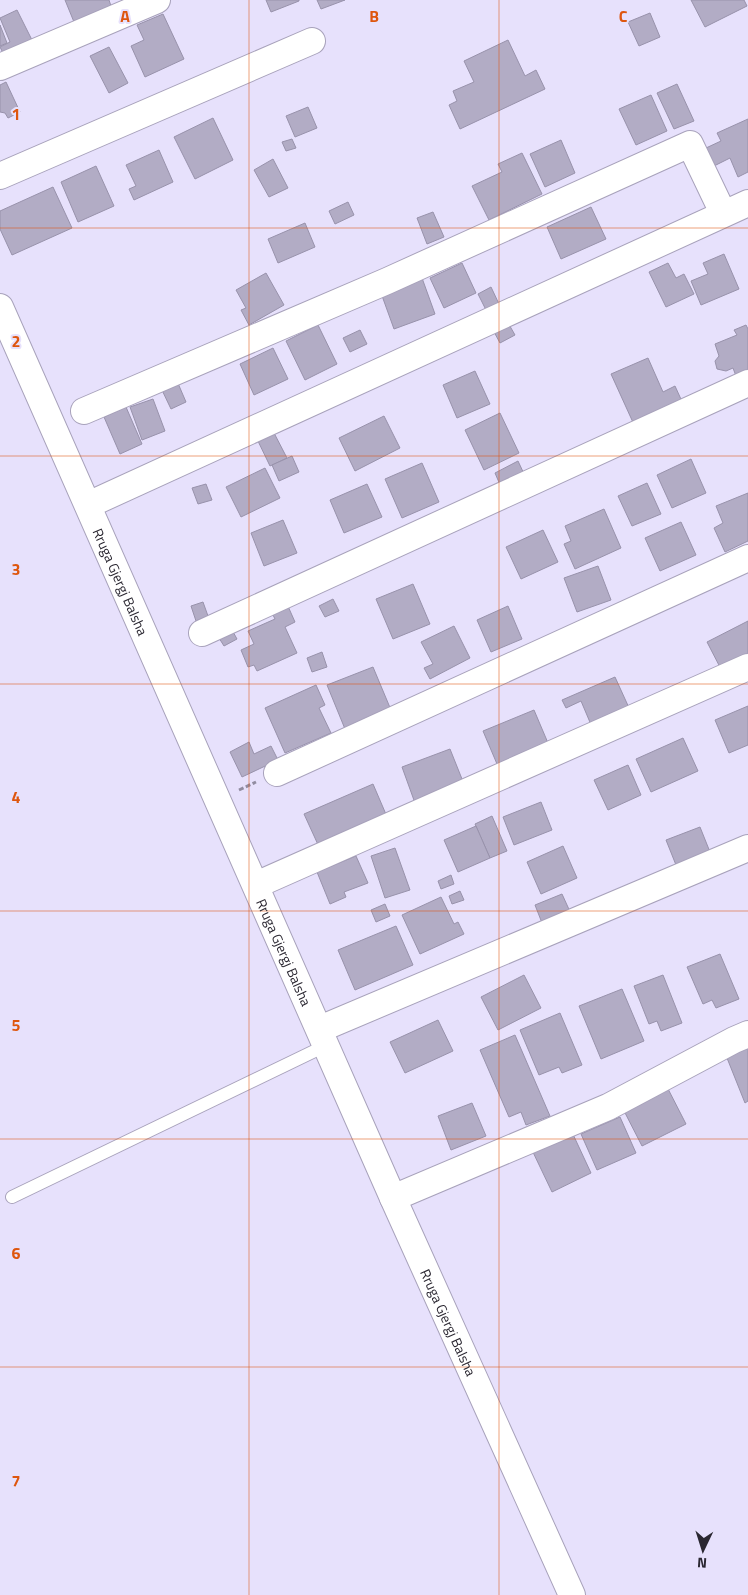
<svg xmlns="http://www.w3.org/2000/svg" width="748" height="1595" viewBox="0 0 748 1595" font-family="'Titillium Web',sans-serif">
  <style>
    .building { fill: #b2acc5; stroke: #9892ab }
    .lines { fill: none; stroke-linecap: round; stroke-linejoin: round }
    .service-casing { stroke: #a8a2bb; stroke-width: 14 }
    .minor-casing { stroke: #a8a2bb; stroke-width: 28 }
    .path { stroke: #918ca0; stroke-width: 3; stroke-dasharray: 5 2.5; stroke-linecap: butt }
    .service { stroke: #fff; stroke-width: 12 }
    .minor { stroke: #fff; stroke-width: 26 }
    .grid { fill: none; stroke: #de560e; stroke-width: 1; stroke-opacity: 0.55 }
    .labels { text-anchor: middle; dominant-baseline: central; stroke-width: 4; stroke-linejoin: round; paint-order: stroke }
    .street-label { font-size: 14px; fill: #2a2731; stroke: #e7e1fc }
    .grid-label { font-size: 16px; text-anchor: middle; font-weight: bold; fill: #de560e; stroke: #e7e1fc; stroke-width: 4; stroke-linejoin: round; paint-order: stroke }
  </style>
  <rect width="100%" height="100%" fill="#e7e1fc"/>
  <!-- building -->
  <g class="building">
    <path d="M65 0H109L111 6 74 22Z"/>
    <path d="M266 0H299V1L271 12Z"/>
    <path d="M317 0H345L321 9Z"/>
    <path d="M691 0H744L747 6 705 27Z"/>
    <path d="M17 10 35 46 6 59 0 47 10 42 0 18Z"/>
    <path d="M650 13 660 37 639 46 628 22Z"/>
    <path d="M163 14 184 59 145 77 131 46 144 40 137 25Z"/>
    <path d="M0 25 7 43 0 46Z"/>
    <path d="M508 40 525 76 536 70 545 89 460 129 449 105 457 101 453 91 474 82 464 61Z"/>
    <path d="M109 47 128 83 109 93 90 56Z"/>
    <path d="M6 82 20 112 8 118 5 113 0 112V85Z"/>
    <path d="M677 84 694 121 674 129 657 93Z"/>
    <path d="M651 95 667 131 636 145 619 109Z"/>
    <path d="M308 107 317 128 295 137 286 116Z"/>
    <path d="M213 118 233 160 195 179 174 137Z"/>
    <path d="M748 119V172L738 177 730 158 714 166 706 148 721 141 717 133Z"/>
    <path d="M292 139 296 148 286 151 282 142Z"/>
    <path d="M561 140 575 173 545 187 530 154Z"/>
    <path d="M159 150 173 182 134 200 129 189 136 186 126 165Z"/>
    <path d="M522 153 542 194 489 220 472 186 502 172 498 164Z"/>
    <path d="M273 159 288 188 269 197 254 170Z"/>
    <path d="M96 166 114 206 78 222 61 182Z"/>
    <path d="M53 187 72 228 12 255 0 229V211Z"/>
    <path d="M348 202 354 215 335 224 329 211Z"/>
    <path d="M591 207 606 239 561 259 547 227Z"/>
    <path d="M433 212 444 237 427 244 417 218Z"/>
    <path d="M305 223 315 247 278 263 268 239Z"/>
    <path d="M724 254 739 289 701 305 691 281 708 274 703 263Z"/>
    <path d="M462 263 476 293 444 308 430 278Z"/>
    <path d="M668 263 676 278 684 274 694 294 666 307 649 272Z"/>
    <path d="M266 273 284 305 249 325 241 310 246 308 236 290Z"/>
    <path d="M422 278 435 314 394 329 381 293Z"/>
    <path d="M491 287 499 304 486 310 478 294Z"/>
    <path d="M507 321 515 335 500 343 493 330Z"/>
    <path d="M318 325 337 364 305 380 286 341Z"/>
    <path d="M746 325 748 329V380L739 384 733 368 726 371 717 369 715 361 719 356 715 344 737 335 734 330Z"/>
    <path d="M360 330 367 344 350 352 343 338Z"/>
    <path d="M273 348 288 379 254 395 240 364Z"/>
    <path d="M648 358 663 392 675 386 685 408 636 429 611 374Z"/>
    <path d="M475 371 490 404 457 418 443 385Z"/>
    <path d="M177 381 186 402 171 409 161 388Z"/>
    <path d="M153 399 165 431 142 440 130 407Z"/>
    <path d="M126 407 142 444 120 454 104 417Z"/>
    <path d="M500 413 519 453 484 470 465 430Z"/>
    <path d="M384 416 400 448 355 471 339 438Z"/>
    <path d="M273 431 287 458 270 466 257 439Z"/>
    <path d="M292 456 299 472 279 481 272 465Z"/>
    <path d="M691 459 706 493 672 508 657 475Z"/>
    <path d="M518 461 525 476 501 487 495 473Z"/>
    <path d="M422 463 439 502 402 518 385 479Z"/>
    <path d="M265 468 280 498 241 517 226 487Z"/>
    <path d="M647 483 661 514 632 526 618 496Z"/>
    <path d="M206 484 212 500 198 504 192 488Z"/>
    <path d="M367 484 382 517 344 533 330 500Z"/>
    <path d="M748 493V541L725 552 714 528 723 523 716 506Z"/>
    <path d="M604 509 621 548 575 569 564 544 571 541 565 526Z"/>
    <path d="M283 520 297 553 264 566 251 533Z"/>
    <path d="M681 522 696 555 660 571 645 538Z"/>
    <path d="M543 530 558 562 521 579 506 547Z"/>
    <path d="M598 566 611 600 577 612 564 578Z"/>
    <path d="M413 584 430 624 393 639 376 599Z"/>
    <path d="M333 599 339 611 325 617 319 606Z"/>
    <path d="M203 602 208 616 196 621 191 606Z"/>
    <path d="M287 604 295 622 285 627 297 653 257 671 254 665 248 667 241 650 254 644 248 631 275 619 271 611Z"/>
    <path d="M508 606 522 639 491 652 477 620Z"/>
    <path d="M748 621V658L722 671 707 642Z"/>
    <path d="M454 626 470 658 430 679 424 668 433 664 421 642Z"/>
    <path d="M232 630 237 639 224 646 219 638Z"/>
    <path d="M322 652 327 667 312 672 307 658Z"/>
    <path d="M373 667 391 710 345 729 327 685Z"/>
    <path d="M615 677 630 710 592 727 581 701 566 708 562 700Z"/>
    <path d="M316 685 325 705 319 708 331 733 285 753 265 708Z"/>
    <path d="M748 706V745L729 753 715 720Z"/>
    <path d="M534 710 548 743 497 764 483 731Z"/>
    <path d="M683 738 698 771 651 792 636 759Z"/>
    <path d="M249 742 254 754 271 746 278 760 242 777 230 752Z"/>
    <path d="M450 749 464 784 415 803 402 767Z"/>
    <path d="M628 765 641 795 608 810 594 780Z"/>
    <path d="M373 784 388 819 320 849 304 814Z"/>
    <path d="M541 802 552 830 514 845 503 817Z"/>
    <path d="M492 816 507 851 490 858 475 824Z"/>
    <path d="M476 826 490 858 458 872 444 840Z"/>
    <path d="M700 827 712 857 678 870 666 840Z"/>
    <path d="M563 846 577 878 541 894 527 862Z"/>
    <path d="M395 848 410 890 385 898 371 856Z"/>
    <path d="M356 856 368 883 344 892 346 897 330 904 317 872Z"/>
    <path d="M451 875 454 884 441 889 438 881Z"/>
    <path d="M460 891 464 900 452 904 449 896Z"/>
    <path d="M562 894 572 916 544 928 535 905Z"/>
    <path d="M441 897 454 924 458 922 464 934 420 954 402 915Z"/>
    <path d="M385 904 390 916 376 922 371 910Z"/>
    <path d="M396 926 413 965 355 990 338 950Z"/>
    <path d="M720 954 739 999 716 1008 712 1000 703 1004 687 967Z"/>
    <path d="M524 975 541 1008 498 1030 481 997Z"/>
    <path d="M663 975 682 1023 661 1031 657 1021 649 1024 634 986Z"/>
    <path d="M622 989 644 1041 601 1059 579 1006Z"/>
    <path d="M560 1013 582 1065 562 1073 559 1067 539 1075 520 1030Z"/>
    <path d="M438 1020 453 1051 405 1073 390 1042Z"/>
    <path d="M515 1035 550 1116 526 1125 521 1112 509 1117 480 1050Z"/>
    <path d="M748 1044V1101L745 1103 725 1053Z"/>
    <path d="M665 1083 686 1124 642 1146 621 1105Z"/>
    <path d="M472 1103 486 1136 451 1150 438 1116Z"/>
    <path d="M620 1117 636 1153 597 1170 581 1134Z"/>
    <path d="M571 1130 591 1173 552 1192 531 1148Z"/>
  </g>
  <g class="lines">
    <defs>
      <path id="service" d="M12 1197 327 1045"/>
      <g id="minor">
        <path d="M0 67 157 0"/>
        <path d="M0 176 312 41"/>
        <path id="s1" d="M0 307 393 1198 572 1595"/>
        <path d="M84 411 387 281 690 144 723 213"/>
        <path d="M88 505 748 203"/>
        <path d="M202 633 748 383"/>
        <path d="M277 773 748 558"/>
        <path d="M256 885 748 667"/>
        <path d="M320 1029 748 848"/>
        <path d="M393 1198 608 1107 734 1040 748 1034"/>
      </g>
    </defs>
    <!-- service casing -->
    <use href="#service" class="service-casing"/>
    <!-- minor casing -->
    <use href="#minor" class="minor-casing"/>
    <!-- path -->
    <path class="path" d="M239 790 256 782"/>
    <!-- service -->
    <use href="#service" class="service"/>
    <!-- minor -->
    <use href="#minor" class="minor"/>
  </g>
  <!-- grid -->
  <path class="grid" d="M249 0V1595M499 0V1595M0 228H748M0 456H748M0 684H748M0 911H748M0 1139H748M0 1367H748"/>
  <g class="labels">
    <!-- street labels -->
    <g class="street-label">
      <text stroke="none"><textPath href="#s1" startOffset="300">Rruga Gjergj Balsha</textPath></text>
      <text stroke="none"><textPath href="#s1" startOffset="705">Rruga Gjergj Balsha</textPath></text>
      <text stroke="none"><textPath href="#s1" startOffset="1110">Rruga Gjergj Balsha</textPath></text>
    </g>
  </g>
  <g class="grid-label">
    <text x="125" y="22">A</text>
    <text x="374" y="22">B</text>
    <text x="623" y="22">C</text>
    <text x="16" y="120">1</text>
    <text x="16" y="347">2</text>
    <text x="16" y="575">3</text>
    <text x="16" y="803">4</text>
    <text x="16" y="1031">5</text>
    <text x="16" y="1259">6</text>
    <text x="16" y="1487">7</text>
  </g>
  <!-- north arrow -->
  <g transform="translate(703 1550) rotate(184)" stroke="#e7e1fc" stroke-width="4" paint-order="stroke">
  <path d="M0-4L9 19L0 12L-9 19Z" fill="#2a2731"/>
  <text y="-8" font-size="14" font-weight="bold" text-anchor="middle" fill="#2a2731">N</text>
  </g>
</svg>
